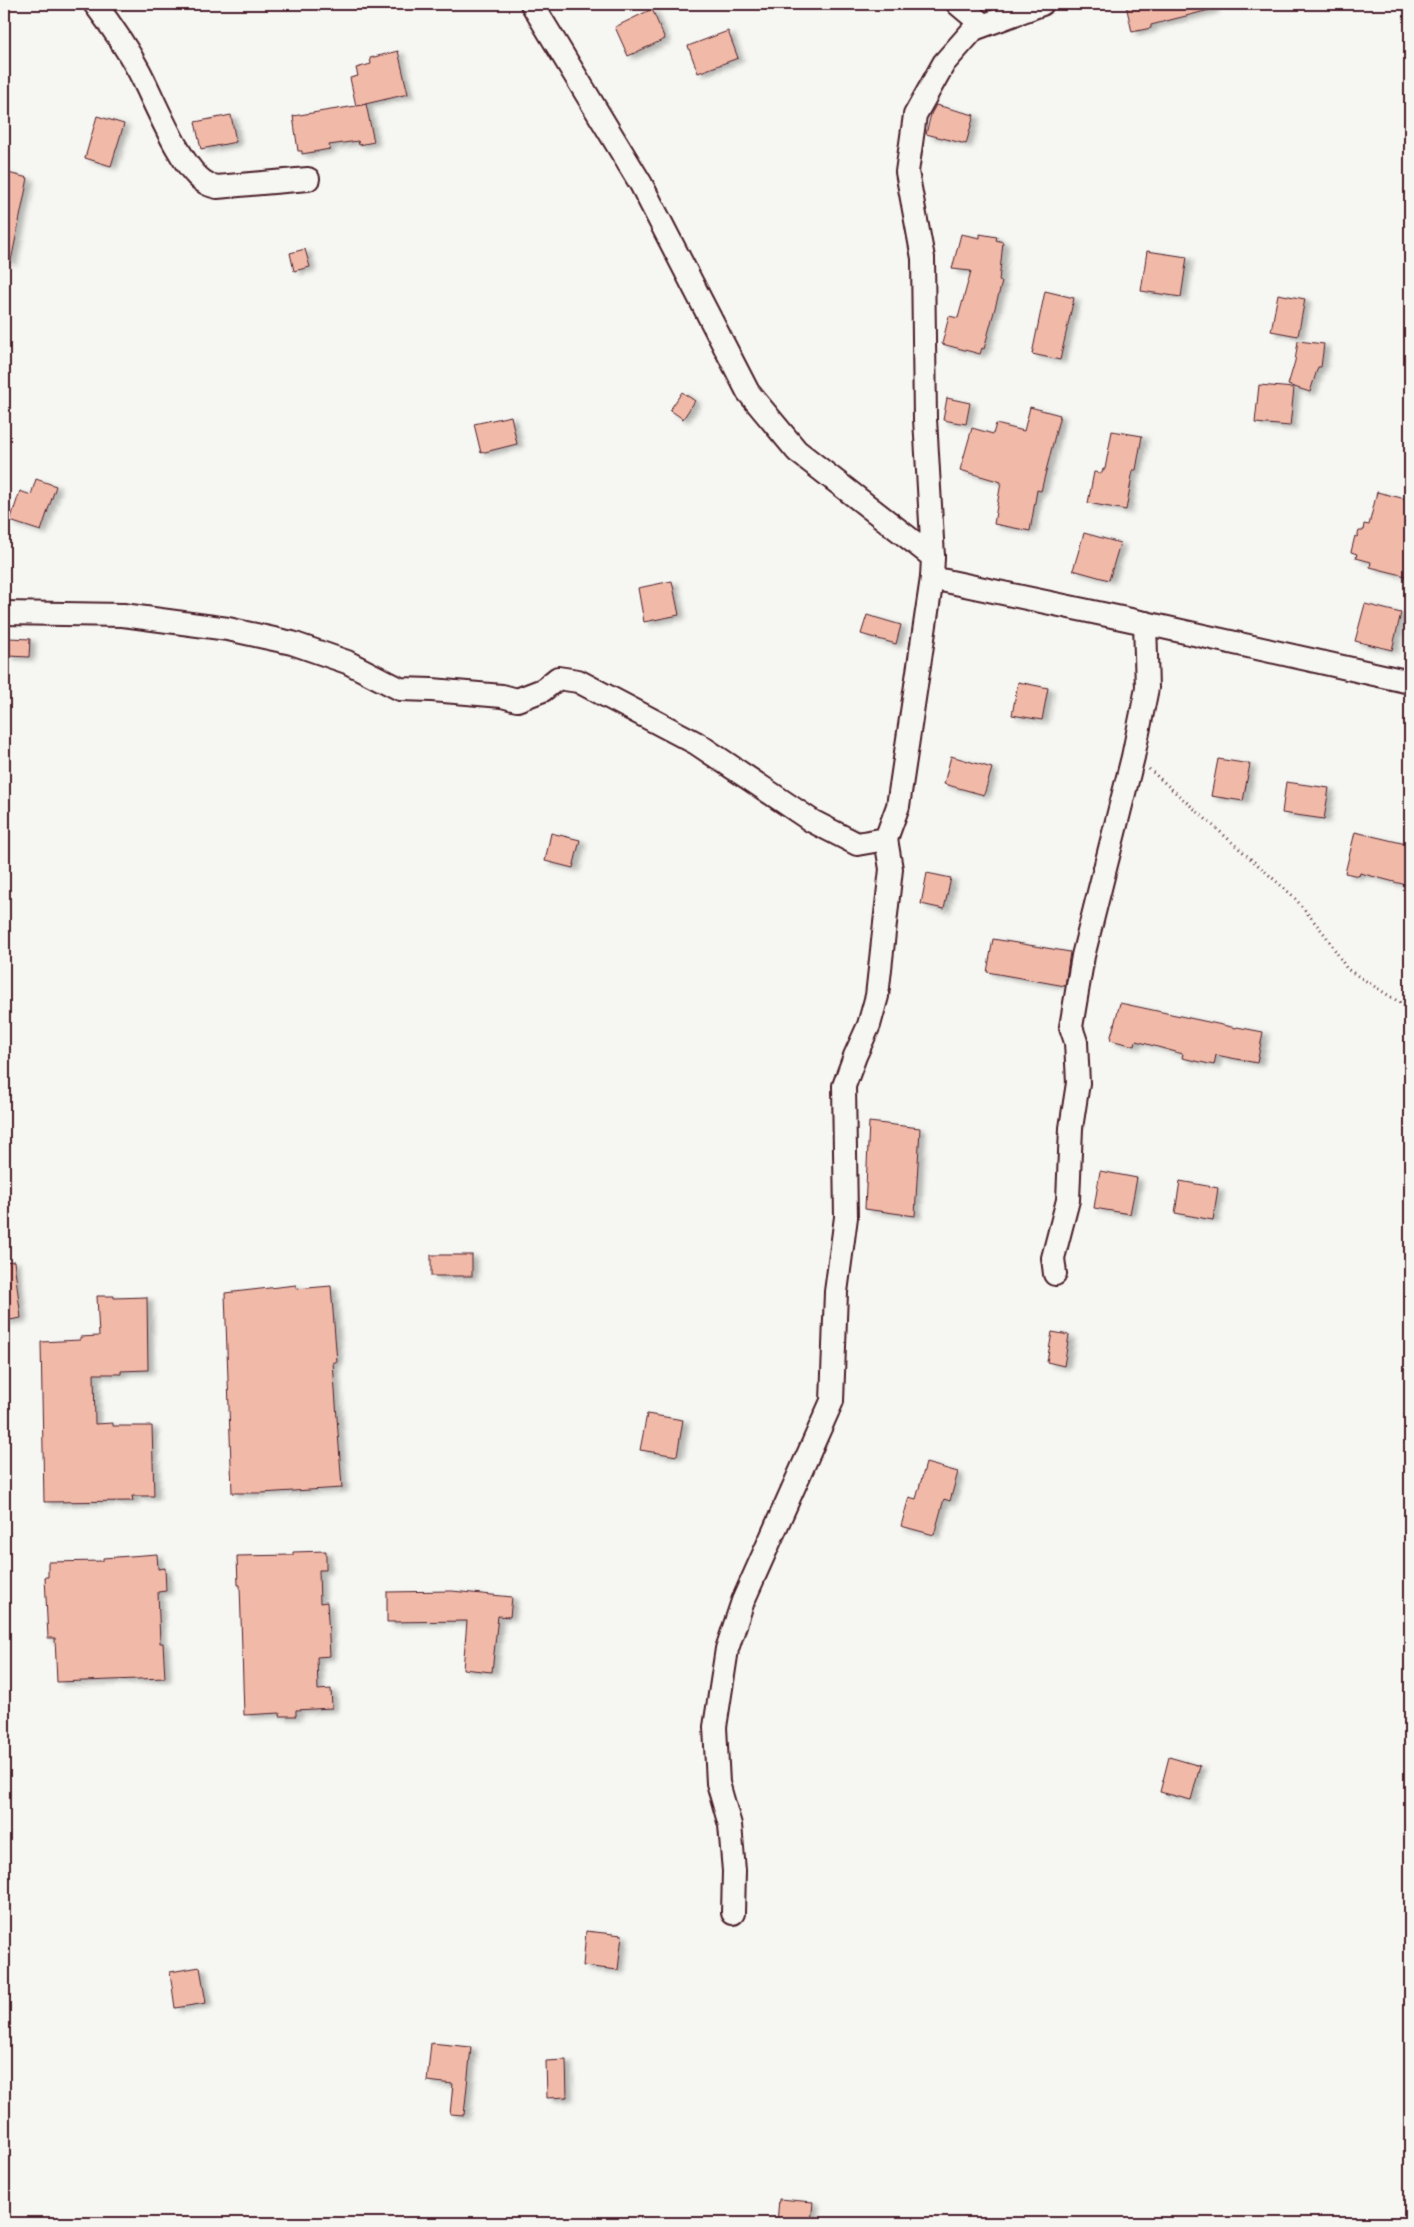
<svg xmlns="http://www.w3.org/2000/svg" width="1414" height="2227" viewBox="0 0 1414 2227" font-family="'Gochi Hand',sans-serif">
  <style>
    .building { fill: #f1b9a7; stroke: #4a1f2b; filter: url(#shadow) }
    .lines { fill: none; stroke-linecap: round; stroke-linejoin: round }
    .street-casing { stroke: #4a1f2b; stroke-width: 26 }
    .path { stroke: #4a1f2b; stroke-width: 3; stroke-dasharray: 1 4; stroke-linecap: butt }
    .street { stroke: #f6f6f2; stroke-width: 22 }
  </style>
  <defs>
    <filter id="shadow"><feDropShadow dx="5.5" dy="3" stdDeviation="2.5" flood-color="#0004"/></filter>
  </defs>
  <rect width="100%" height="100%" fill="#f6f6f2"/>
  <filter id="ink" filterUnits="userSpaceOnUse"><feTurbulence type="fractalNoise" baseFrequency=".02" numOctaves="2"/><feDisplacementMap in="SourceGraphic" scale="10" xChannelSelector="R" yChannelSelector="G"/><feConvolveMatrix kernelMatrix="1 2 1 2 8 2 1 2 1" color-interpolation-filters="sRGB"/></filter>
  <g filter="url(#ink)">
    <!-- building -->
    <g class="building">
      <path d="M1135 4H1213V9L1151 25V28L1132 32 1126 5Z"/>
      <path d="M652 9 665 39 628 56 615 27Z"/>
      <path d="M728 31 738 58 698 73 688 46Z"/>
      <path d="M398 51 408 94 357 106 366 104 374 142 359 145 358 141 329 145 330 149 302 154V151H298L293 116 356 106 350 78 358 76 356 68 371 64 370 58Z"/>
      <path d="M936 105 974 115 966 144 926 134 931 114Z"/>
      <path d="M231 115 236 142 201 149 195 122Z"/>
      <path d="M97 116 124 124 111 166 85 158Z"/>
      <path d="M4 172 28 178 11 261 4 260Z"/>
      <path d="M961 234 980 238V234L997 237 996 240 1003 242 999 281 1002 282 984 349 982 348 980 354 942 344 949 316 958 318 971 271 952 269Z"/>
      <path d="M305 249 310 267 294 271 290 253Z"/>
      <path d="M1147 251 1187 257 1181 297 1141 291Z"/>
      <path d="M1045 291 1074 298 1060 360 1032 354Z"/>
      <path d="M1278 294 1305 299 1298 336 1271 331Z"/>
      <path d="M1298 341 1324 344 1321 367H1318L1310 392 1288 385 1295 361Z"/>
      <path d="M1259 385 1294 388 1290 426 1255 423Z"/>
      <path d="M682 392 695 401 683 419 670 410Z"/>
      <path d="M947 398 970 403 966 424 943 420Z"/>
      <path d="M1030 407 1060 415 1041 491 1037 490 1030 531 994 524 1001 482 960 470 972 428 993 434 996 424 1024 431Z"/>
      <path d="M511 416 517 444 481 453 474 424Z"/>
      <path d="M1112 431 1142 436 1136 470H1133L1126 510 1088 503 1094 472 1102 473 1103 469H1105Z"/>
      <path d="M36 479 56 486 41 531 10 521 20 491 31 495Z"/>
      <path d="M1377 492 1410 500V577L1370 567 1371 562 1356 558 1357 554 1351 552 1355 536 1357 537 1359 531H1363L1364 524 1369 525Z"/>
      <path d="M1084 533 1120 543 1109 580 1073 570Z"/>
      <path d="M672 581 679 615 644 622 638 588Z"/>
      <path d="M1365 604 1401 613 1392 650 1355 641Z"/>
      <path d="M867 615 901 625 896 644 861 634Z"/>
      <path d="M9 638 30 639 29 657 8 656Z"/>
      <path d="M1018 682 1048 688 1042 720 1012 715Z"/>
      <path d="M951 756 992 768 984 795 944 784Z"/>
      <path d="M1218 759 1250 764 1243 801 1211 796Z"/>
      <path d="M1286 782 1329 788 1324 819 1282 813Z"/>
      <path d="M1355 832 1410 845V886L1360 873 1359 876 1345 873Z"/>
      <path d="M551 833 580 840 573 868 545 861Z"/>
      <path d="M927 873 951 878 944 909 921 904Z"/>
      <path d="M993 939 1070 952 1065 986 987 972Z"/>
      <path d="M1120 1003 1236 1028 1237 1027 1263 1032 1257 1063 1216 1055 1214 1065 1182 1058 1183 1054 1136 1041 1135 1046 1110 1040Z"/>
      <path d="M869 1122 920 1128 915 1216 865 1209Z"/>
      <path d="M1100 1171 1137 1178 1130 1214 1094 1208Z"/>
      <path d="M1180 1181 1218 1188 1213 1220 1175 1213Z"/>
      <rect x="431" y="1255" width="41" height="21"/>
      <path d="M14 1261 21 1318 4 1321V1262Z"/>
      <path d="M296 1285V1289L331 1286 337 1362H333L342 1488 261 1493H232L225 1293Z"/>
      <path d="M97 1296H114V1298L147 1297 148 1370 121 1371V1374H94L95 1424 113 1423V1426H152L154 1496H132L133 1501 44 1502 41 1342 80 1340V1337L99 1336Z"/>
      <path d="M1052 1332 1069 1335 1064 1366 1047 1362Z"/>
      <path d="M647 1414 683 1420 677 1456 640 1450Z"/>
      <path d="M926 1463 958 1472 950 1501 944 1499 934 1535 901 1526 909 1497 916 1499Z"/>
      <path d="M326 1551V1570H319L320 1603 327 1602 330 1656 317 1657 318 1690 331 1689 332 1708 296 1710V1716H280V1713L244 1715 240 1585H238L237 1556 293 1555V1552Z"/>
      <path d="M157 1554 158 1569 165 1568 166 1591 158 1592 160 1643H163L165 1678 57 1682 55 1638H48L45 1577H48V1562L103 1561V1558Z"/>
      <path d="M452 1591 512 1597 510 1617 498 1616 492 1672 463 1669 467 1621 387 1622V1592Z"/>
      <path d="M1169 1757 1200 1766 1191 1800 1160 1792Z"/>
      <path d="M586 1931 622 1935 618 1970 583 1966Z"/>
      <path d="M200 1967 206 2003 175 2008 170 1972Z"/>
      <path d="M431 2043 471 2047 464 2115 450 2114 453 2084 427 2081Z"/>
      <path d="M566 2060 567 2097 547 2098 546 2061Z"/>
      <path d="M779 2199 813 2202 811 2223H777Z"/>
    </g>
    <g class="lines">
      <defs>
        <g id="street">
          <path d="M95 4C111 25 126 47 139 71 153 97 181 170 206 183 209 185 213 186 217 187L308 179"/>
          <path d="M532 4 641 184 748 392 797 451 933 557 932 578 1145 623"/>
          <path d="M958 4 983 25"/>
          <path d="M933 557 925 419 923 258 907 172 915 115 944 63 974 29 1042 4"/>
          <path d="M4 613 123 615 228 629 292 643 347 662 400 689 432 690 502 696 517 700 543 690 558 678 578 681 696 743 812 821 857 844 886 839 898 806 932 578"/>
          <path d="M1055 1274 1053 1258 1068 1200 1071 1128 1078 1083 1076 1042 1071 1027 1083 956 1133 757 1147 688 1145 623 1410 682"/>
          <path d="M733 1913 734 1871 730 1825 718 1783 715 1727 727 1649 743 1601 832 1401 836 1292 846 1217 844 1086 855 1056 869 1025 877 996 891 869 886 839"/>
        </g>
      </defs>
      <!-- street casing -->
      <use href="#street" class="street-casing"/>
      <!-- path -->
      <path class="path" d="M1149 769 1294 897 1326 936 1347 969 1410 1009"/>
      <!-- street -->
      <use href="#street" class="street"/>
    </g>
  </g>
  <!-- margin -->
  <rect width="1414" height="2227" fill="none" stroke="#f6f6f2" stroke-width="20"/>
  <rect x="10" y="10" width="1394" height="2207" fill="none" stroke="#4a1f2b" stroke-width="2" filter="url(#ink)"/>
</svg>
